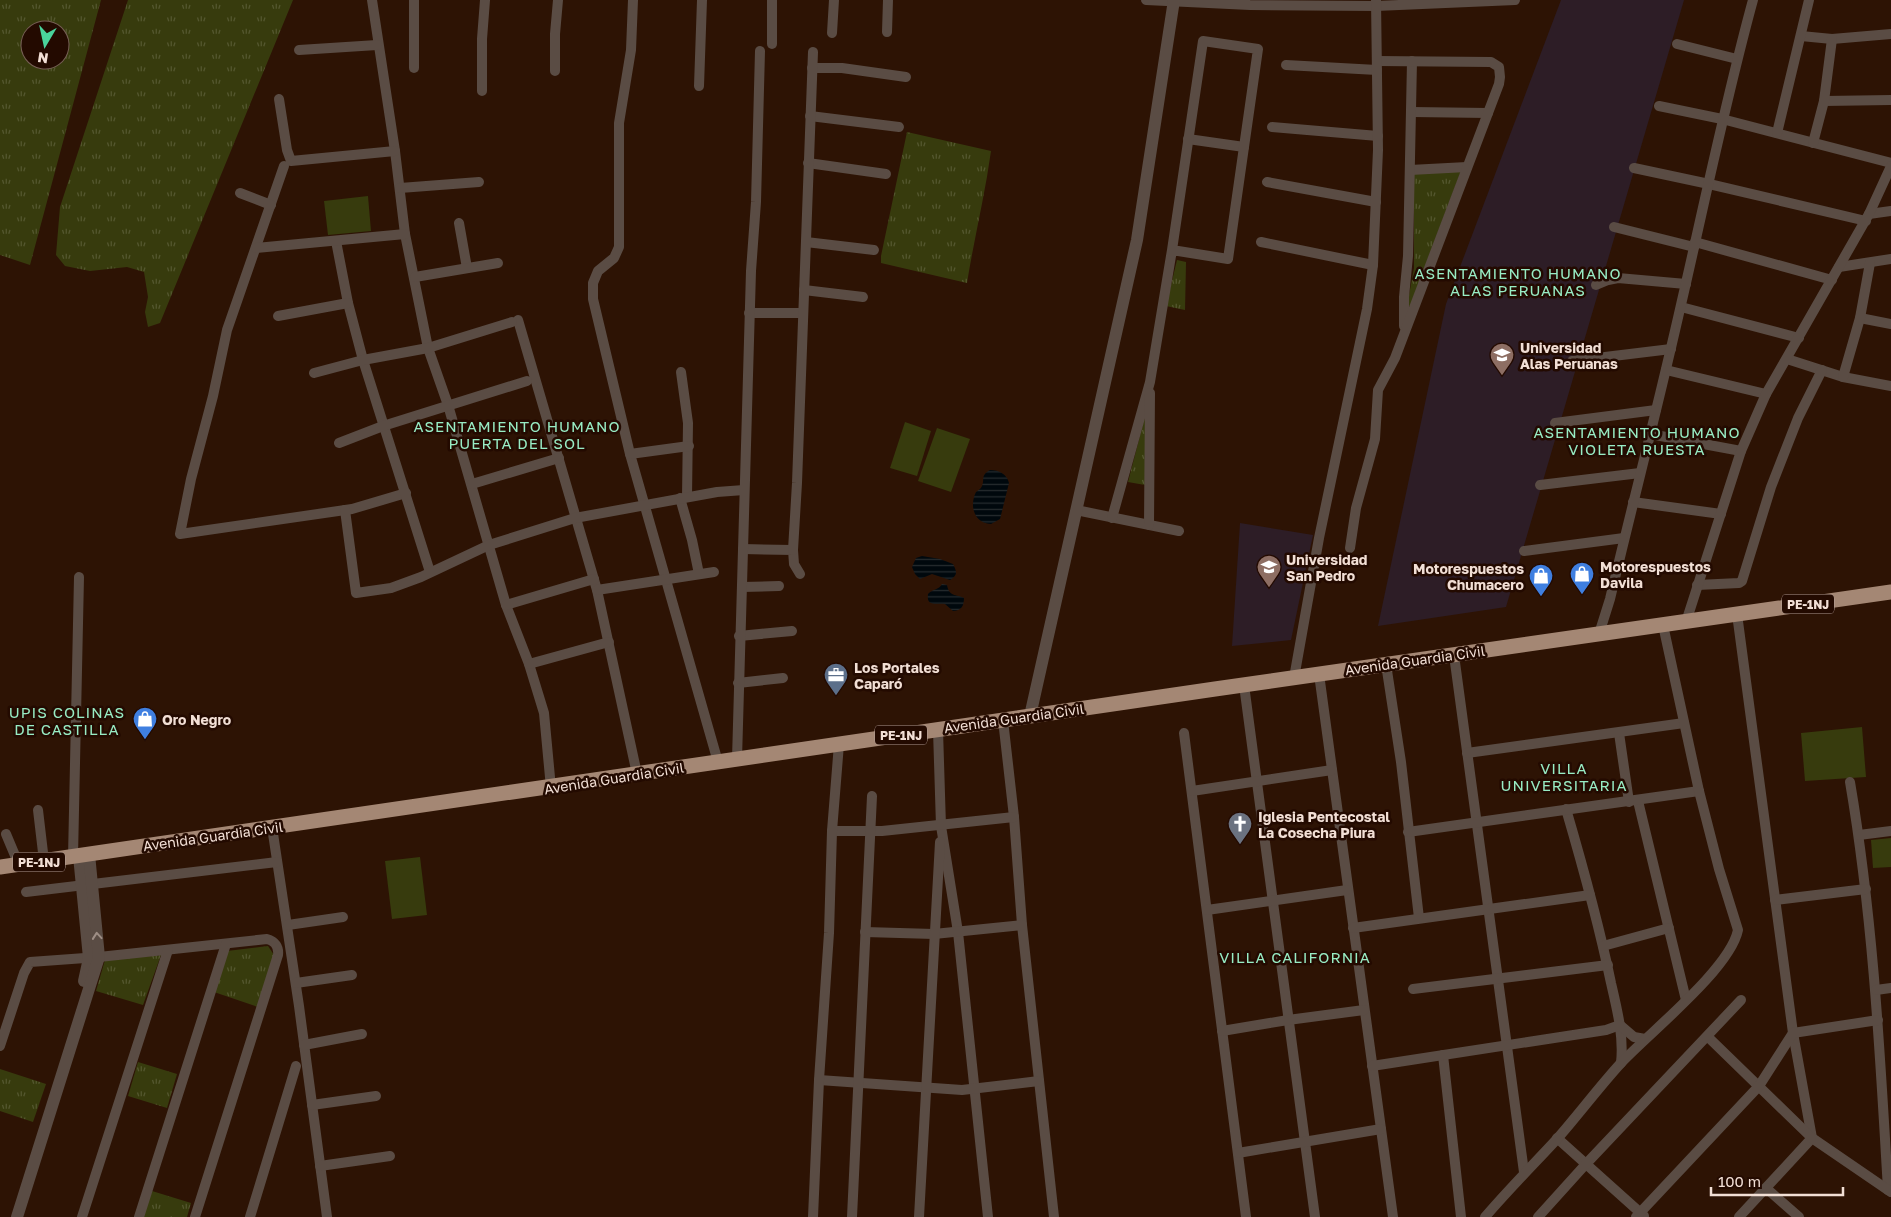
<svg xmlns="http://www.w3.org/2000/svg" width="1891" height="1217" viewBox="0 0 1891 1217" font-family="'Golos Text',sans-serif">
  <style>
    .education { fill: #2d1d26 }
    .grass { fill: url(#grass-tufts); fill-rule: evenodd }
    .garden { fill: #373b0d }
    .water { fill: url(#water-rules) }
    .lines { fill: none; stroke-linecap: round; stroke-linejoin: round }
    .minor { stroke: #5a4c44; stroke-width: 10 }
    .tertiary { stroke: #5a4c44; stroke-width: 12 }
    .trunk { stroke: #a48774; stroke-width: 15 }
    .oneway { stroke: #9e8e85 }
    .labels { text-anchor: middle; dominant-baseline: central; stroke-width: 5; stroke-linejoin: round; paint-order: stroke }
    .shield { fill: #230a00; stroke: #b49f95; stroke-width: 1 }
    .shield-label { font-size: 12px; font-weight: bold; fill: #f2dfd5 }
    .poi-label { font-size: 14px; font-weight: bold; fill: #f2dfd5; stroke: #230a00; text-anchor: start }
    .street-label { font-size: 14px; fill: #f2dfd5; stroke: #230a00 }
    .neighbourhood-label { font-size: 15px; letter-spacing: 1px; fill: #98ecc4; stroke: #230a00 }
  </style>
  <defs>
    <pattern id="grass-tufts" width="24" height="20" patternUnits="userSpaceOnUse" patternTransform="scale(1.25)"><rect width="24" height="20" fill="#373b0d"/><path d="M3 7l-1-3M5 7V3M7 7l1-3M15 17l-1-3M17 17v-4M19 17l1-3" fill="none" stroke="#54572f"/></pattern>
    <pattern id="water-rules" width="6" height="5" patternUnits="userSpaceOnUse" patternTransform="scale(1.25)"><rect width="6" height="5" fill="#00080d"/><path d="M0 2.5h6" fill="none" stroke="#262c2f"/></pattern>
  </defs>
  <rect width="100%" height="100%" fill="#2d1304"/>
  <!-- education -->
  <g class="education">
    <path d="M1561 0H1684L1506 607 1378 626 1446 304Z"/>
    <path d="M1240 523 1313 535 1291 640 1232 646Z"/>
  </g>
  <!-- grass -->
  <g class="grass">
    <path d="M0 0H101L30 265 0 255ZM30 30H60V60H30Z"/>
    <path d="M128 0H293L160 323 148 327 145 312 148 297 144 272 127 267 90 271 65 266 56 255 60 207Z"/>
    <path d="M907 132 991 151C985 195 974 239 967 283L881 263V256Z"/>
    <path d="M1461 171 1410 306H1407L1414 268V173Z"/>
    <path d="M1177 260 1186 262 1185 310 1166 306Z"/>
    <path d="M1148 405 1145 485 1128 482Z"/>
    <path d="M268 946 274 955 258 1007 214 992 227 951Z"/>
    <path d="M161 955 143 1005 96 991 105 960Z"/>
    <path d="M138 1062 177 1074 167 1108 128 1096Z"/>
    <path d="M0 1069 46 1084 33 1122 0 1111Z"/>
    <path d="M152 1191 191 1203 187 1217H143Z"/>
  </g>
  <!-- garden -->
  <g class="garden">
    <path d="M368 196 371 231 328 235 324 201Z"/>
    <path d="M905 422 931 431 917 476 890 468Z"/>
    <path d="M937 428 970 439 951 492 918 481Z"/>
    <path d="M1862 727 1866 777 1805 781 1801 733Z"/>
    <path d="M1891 838V867L1873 868 1871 840Z"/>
    <path d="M420 857 427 915 392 919 385 861Z"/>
  </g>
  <!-- water -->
  <g class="water">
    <path d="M990 470C999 470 1007 474 1009 483L1000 519 991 524C974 523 969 506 976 492 978 490 981 489 982 486 985 479 980 476 990 470Z"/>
    <path d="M922 556 940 559 953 564C957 572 958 575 950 580L932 574 920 579 915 574 912 567 916 558Z"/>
    <path d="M942 584 947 585C949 597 956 594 964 598 964 606 961 611 953 611L945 604C936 603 926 607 928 594 932 589 939 590 942 584Z"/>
  </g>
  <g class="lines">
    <!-- minor -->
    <g class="minor">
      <path d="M372 0 395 151 405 234 428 348 448 405 506 605 529 664 544 713 551 788"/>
      <path d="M414 0V68"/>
      <path d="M633 0 631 50 619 123V247L614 258 598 271 593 283V299L630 454 718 762"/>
      <path d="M772 0V44"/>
      <path d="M1146 0 1250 5 1376 6 1515 0"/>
      <path d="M887 32 888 0"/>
      <path d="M832 33 834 0"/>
      <path d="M1801 36 1832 39 1891 34"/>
      <path d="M1677 44 1737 59"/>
      <path d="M299 50 377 45"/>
      <path d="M1286 65 1377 70"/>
      <path d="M812 68H842L906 77"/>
      <path d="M555 71V34L558 0"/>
      <path d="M699 86 702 0"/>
      <path d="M482 91V39L485 0"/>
      <path d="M279 99 287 150 291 161 395 151"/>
      <path d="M1824 101 1891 100"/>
      <path d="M1659 106 1722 119 1891 163"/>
      <path d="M1412 112 1488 113"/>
      <path d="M810 116 899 127"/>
      <path d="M1272 127 1378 136"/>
      <path d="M1777 133 1809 0"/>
      <path d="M1188 139 1244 147"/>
      <path d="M1813 143 1824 101 1832 39"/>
      <path d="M808 163 886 174"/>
      <path d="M284 166 227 330 213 396 191 479 180 534 352 509 406 493"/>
      <path d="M1634 168 1709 184 1866 221"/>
      <path d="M1410 170 1467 167"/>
      <path d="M1267 182 1376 202"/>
      <path d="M400 188 479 182"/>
      <path d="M240 193 271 205"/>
      <path d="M1869 214 1891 211"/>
      <path d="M459 223 467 268"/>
      <path d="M1614 227 1694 247"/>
      <path d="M336 241 348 303 363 360 430 572"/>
      <path d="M806 242 874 250"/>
      <path d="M1261 242 1373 265"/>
      <path d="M1695 242 1832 280"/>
      <path d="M256 248 405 234"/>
      <path d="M1839 267 1891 259"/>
      <path d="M415 277 498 263"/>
      <path d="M1596 285 1608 280 1618 278 1686 284"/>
      <path d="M804 290 863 297"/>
      <path d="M1681 307 1799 338"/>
      <path d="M749 313H803"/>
      <path d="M278 316 348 303"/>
      <path d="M1860 318 1891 324"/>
      <path d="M518 320 597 590 637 774"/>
      <path d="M1404 326V297L1408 256 1412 61"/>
      <path d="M1787 359 1843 377 1891 386"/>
      <path d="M1572 361 1671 349"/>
      <path d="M1666 370 1766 394"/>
      <path d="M681 372 688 423 687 497"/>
      <path d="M314 373 363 360 428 348 512 322"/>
      <path d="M1843 377 1860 318 1870 263"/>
      <path d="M1555 423 1656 410"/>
      <path d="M1650 434 1741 451"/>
      <path d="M339 443 383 426 527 381"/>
      <path d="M630 454 689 446"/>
      <path d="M472 484 559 458"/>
      <path d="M1540 485 1640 473"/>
      <path d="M680 498 692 540 699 574"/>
      <path d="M1633 502 1721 514"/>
      <path d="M345 510 356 593 391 588 421 577 489 545 575 518 717 492 744 490"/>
      <path d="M1076 510 1179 531"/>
      <path d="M1112 518 1150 382 1172 250 1203 41 1258 49 1228 259 1172 250"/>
      <path d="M1149 525 1150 393"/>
      <path d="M1350 548 1356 508 1375 439 1378 390 1395 358 1499 84 1500 77 1499 67 1491 62 1377 61"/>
      <path d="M743 549 793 550 794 564 800 574"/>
      <path d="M793 550 797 483 813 52"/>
      <path d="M1524 551 1624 538"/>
      <path d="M1697 585 1739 583 1742 581 1771 487 1798 418 1822 370"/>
      <path d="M742 587 779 586"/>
      <path d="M597 590 714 572"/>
      <path d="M506 605 594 579"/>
      <path d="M1737 614 1793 1033 1812 1138 1739 1217"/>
      <path d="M1686 622 1741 451 1766 394 1869 214 1891 166"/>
      <path d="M1599 634 1610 599C1633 502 1658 406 1680 309 1704 206 1725 102 1753 0"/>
      <path d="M739 636 792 631"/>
      <path d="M1454 655 1524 1172"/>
      <path d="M529 664 609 642"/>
      <path d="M1386 664 1401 762 1419 918"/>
      <path d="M1319 674 1393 1217"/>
      <path d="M1294 678 1319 538 1367 309 1373 265 1378 150 1376 0"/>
      <path d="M738 683 783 678"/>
      <path d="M1244 685 1315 1217"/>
      <path d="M1003 720 1014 817 1022 925 1054 1217"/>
      <path d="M938 730 941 826 958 932 988 1217"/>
      <path d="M1184 733 1246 1217"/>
      <path d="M1619 733 1629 802"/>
      <path d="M1467 753 1684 723"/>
      <path d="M737 759 751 271 756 202 760 51"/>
      <path d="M1850 782C1873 917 1880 1053 1888 1190"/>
      <path d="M1192 791 1332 770"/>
      <path d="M1638 801 1686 1000"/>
      <path d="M1566 809C1583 867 1599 925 1611 983 1617 1009 1624 1036 1621 1063"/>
      <path d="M38 810 44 861"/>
      <path d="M272 827 299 1006 327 1217"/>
      <path d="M832 831H882L1014 817"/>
      <path d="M1408 832 1699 791"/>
      <path d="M6 834 19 865"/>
      <path d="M1859 835 1891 831"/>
      <path d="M73 857 79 577"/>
      <path d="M26 892 277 862"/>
      <path d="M1775 900 1866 889"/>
      <path d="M1207 910 1347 890"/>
      <path d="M288 925 343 917"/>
      <path d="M1353 928 1590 895"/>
      <path d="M865 932 934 934 1022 925"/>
      <path d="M1603 946 1669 928"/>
      <path d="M296 983 352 975"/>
      <path d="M1413 989 1608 965"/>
      <path d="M1876 990 1891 988"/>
      <path d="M1222 1031 1288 1020 1364 1010"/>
      <path d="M1708 1037 1812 1138 1891 1192"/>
      <path d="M304 1045 362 1034"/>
      <path d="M0 1046 24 973 30 962 99 957 267 939C275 941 279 947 278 955L195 1217"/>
      <path d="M1443 1055 1461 1217"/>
      <path d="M1372 1066 1606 1030 1620 1025 1634 1037 1645 1039"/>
      <path d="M819 1080 962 1090 1039 1081"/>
      <path d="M312 1105 376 1096"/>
      <path d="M1557 1138 1644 1216"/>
      <path d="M1238 1153 1381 1129"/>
      <path d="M320 1166 390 1156"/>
      <path d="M1766 1188 1799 1217"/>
      <path d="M82 1217 168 950"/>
      <path d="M139 1217 226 944"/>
      <path d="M250 1217 296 1066"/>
      <path d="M813 1217 819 1080 829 933 832 831 839 744"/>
      <path d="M852 1217 872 796"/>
      <path d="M919 1217 940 842"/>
      <path d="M1485 1217C1508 1190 1533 1165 1557 1139 1579 1114 1599 1087 1621 1063 1650 1032 1730 969 1738 930L1719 869 1699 791 1663 625"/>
      <path d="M1538 1217 1585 1165 1741 1000"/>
      <path d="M1636 1217 1759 1086 1793 1033 1878 1020"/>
    </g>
    <!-- tertiary -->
    <g class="tertiary">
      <path d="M1030 716 1137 240 1174 0"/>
      <path d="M79 856 89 958 84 981"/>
      <path d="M17 1217 99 957 89 854"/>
    </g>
    <!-- trunk -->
    <path class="trunk" d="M0 867 1215 689 1891 592"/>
  </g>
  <!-- one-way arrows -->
  <defs><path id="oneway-chevron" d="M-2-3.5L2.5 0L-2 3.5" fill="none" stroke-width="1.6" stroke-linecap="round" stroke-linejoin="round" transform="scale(1.25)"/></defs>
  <use class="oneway" href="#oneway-chevron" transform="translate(97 936) rotate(-95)"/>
  <!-- icons -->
  <defs>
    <symbol id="university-pin" viewBox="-11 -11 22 30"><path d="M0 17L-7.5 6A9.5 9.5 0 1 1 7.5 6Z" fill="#8d6e63" stroke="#230a00"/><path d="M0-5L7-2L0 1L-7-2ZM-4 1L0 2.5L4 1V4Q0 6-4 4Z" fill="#fff"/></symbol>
    <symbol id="shop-pin" viewBox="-11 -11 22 30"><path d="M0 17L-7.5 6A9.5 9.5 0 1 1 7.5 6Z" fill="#3f7fe0" stroke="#230a00"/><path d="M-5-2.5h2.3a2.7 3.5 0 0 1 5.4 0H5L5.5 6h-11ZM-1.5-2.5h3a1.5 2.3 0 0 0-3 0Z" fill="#fff"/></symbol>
    <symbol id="office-pin" viewBox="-11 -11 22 30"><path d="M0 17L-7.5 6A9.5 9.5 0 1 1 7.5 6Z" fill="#5c6f8a" stroke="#230a00"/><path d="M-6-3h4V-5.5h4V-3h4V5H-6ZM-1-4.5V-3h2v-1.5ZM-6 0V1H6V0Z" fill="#fff"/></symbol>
    <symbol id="church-pin" viewBox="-11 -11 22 30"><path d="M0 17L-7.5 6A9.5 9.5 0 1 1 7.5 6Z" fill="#6b7280" stroke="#230a00"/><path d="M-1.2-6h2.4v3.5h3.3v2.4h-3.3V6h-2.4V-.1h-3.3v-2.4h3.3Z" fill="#fff"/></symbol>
  </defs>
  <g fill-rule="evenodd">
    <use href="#university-pin" x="1488" y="341" width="28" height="38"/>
    <use href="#university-pin" x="1255" y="553" width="28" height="38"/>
    <use href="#shop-pin" x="1568" y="560" width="28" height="38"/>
    <use href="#shop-pin" x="1527" y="562" width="28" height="38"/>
    <use href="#office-pin" x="822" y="661" width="28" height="38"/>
    <use href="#shop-pin" x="131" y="705" width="28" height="38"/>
    <use href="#church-pin" x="1226" y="810" width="28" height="38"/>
  </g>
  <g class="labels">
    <!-- shield labels -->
    <g class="shield">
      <rect x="1782" y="594.5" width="52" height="19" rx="4"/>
      <rect x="875" y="725.5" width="52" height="19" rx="4"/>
      <rect x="13" y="852.5" width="52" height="19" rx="4"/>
    </g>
    <g class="shield-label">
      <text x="1808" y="604">PE-1NJ</text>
      <text x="901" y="735">PE-1NJ</text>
      <text x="39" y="862">PE-1NJ</text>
    </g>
    <!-- poi labels -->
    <g class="poi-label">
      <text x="1520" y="347">Universidad<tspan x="1520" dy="16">Alas Peruanas</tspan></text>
      <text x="1286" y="559">Universidad<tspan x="1286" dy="16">San Pedro</tspan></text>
      <text x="1600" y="566">Motorespuestos<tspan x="1600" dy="16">Davila</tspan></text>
      <text x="1524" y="568" text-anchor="end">Motorespuestos<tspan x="1524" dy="16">Chumacero</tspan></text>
      <text x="854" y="667">Los Portales<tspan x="854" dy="16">Caparó</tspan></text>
      <text x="162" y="719">Oro Negro</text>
      <text x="1258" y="816">Iglesia Pentecostal<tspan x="1258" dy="16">La Cosecha Piura</tspan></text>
    </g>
    <!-- street labels -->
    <g class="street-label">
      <text transform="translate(1415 660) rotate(-8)">Avenida Guardia Civil</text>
      <text transform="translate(1014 718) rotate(-8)">Avenida Guardia Civil</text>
      <text transform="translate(614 778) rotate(-9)">Avenida Guardia Civil</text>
      <text transform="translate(213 836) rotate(-8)">Avenida Guardia Civil</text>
    </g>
    <!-- neighbourhood labels -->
    <g class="neighbourhood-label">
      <text x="1518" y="273">ASENTAMIENTO HUMANO<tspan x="1518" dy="17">ALAS PERUANAS</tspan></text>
      <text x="517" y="426">ASENTAMIENTO HUMANO<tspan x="517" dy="17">PUERTA DEL SOL</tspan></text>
      <text x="1637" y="432">ASENTAMIENTO HUMANO<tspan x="1637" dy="17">VIOLETA RUESTA</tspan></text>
      <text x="67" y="712">UPIS COLINAS<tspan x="67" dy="17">DE CASTILLA</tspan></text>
      <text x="1564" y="768">VILLA<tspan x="1564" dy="17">UNIVERSITARIA</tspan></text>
      <text x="1295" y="957">VILLA CALIFORNIA</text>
    </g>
  </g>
  <!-- north arrow -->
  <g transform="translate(45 45) rotate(189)"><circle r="24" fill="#230a00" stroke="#765f55"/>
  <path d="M0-4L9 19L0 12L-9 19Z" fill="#4ad49c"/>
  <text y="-8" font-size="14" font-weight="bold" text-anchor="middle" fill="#f2dfd5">N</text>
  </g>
  <!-- scale -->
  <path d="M1711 1187v8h132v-8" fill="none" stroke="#f2dfd5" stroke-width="2.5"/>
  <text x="1718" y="1187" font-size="15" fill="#f2dfd5" stroke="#230a00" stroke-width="4" paint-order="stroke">100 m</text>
</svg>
